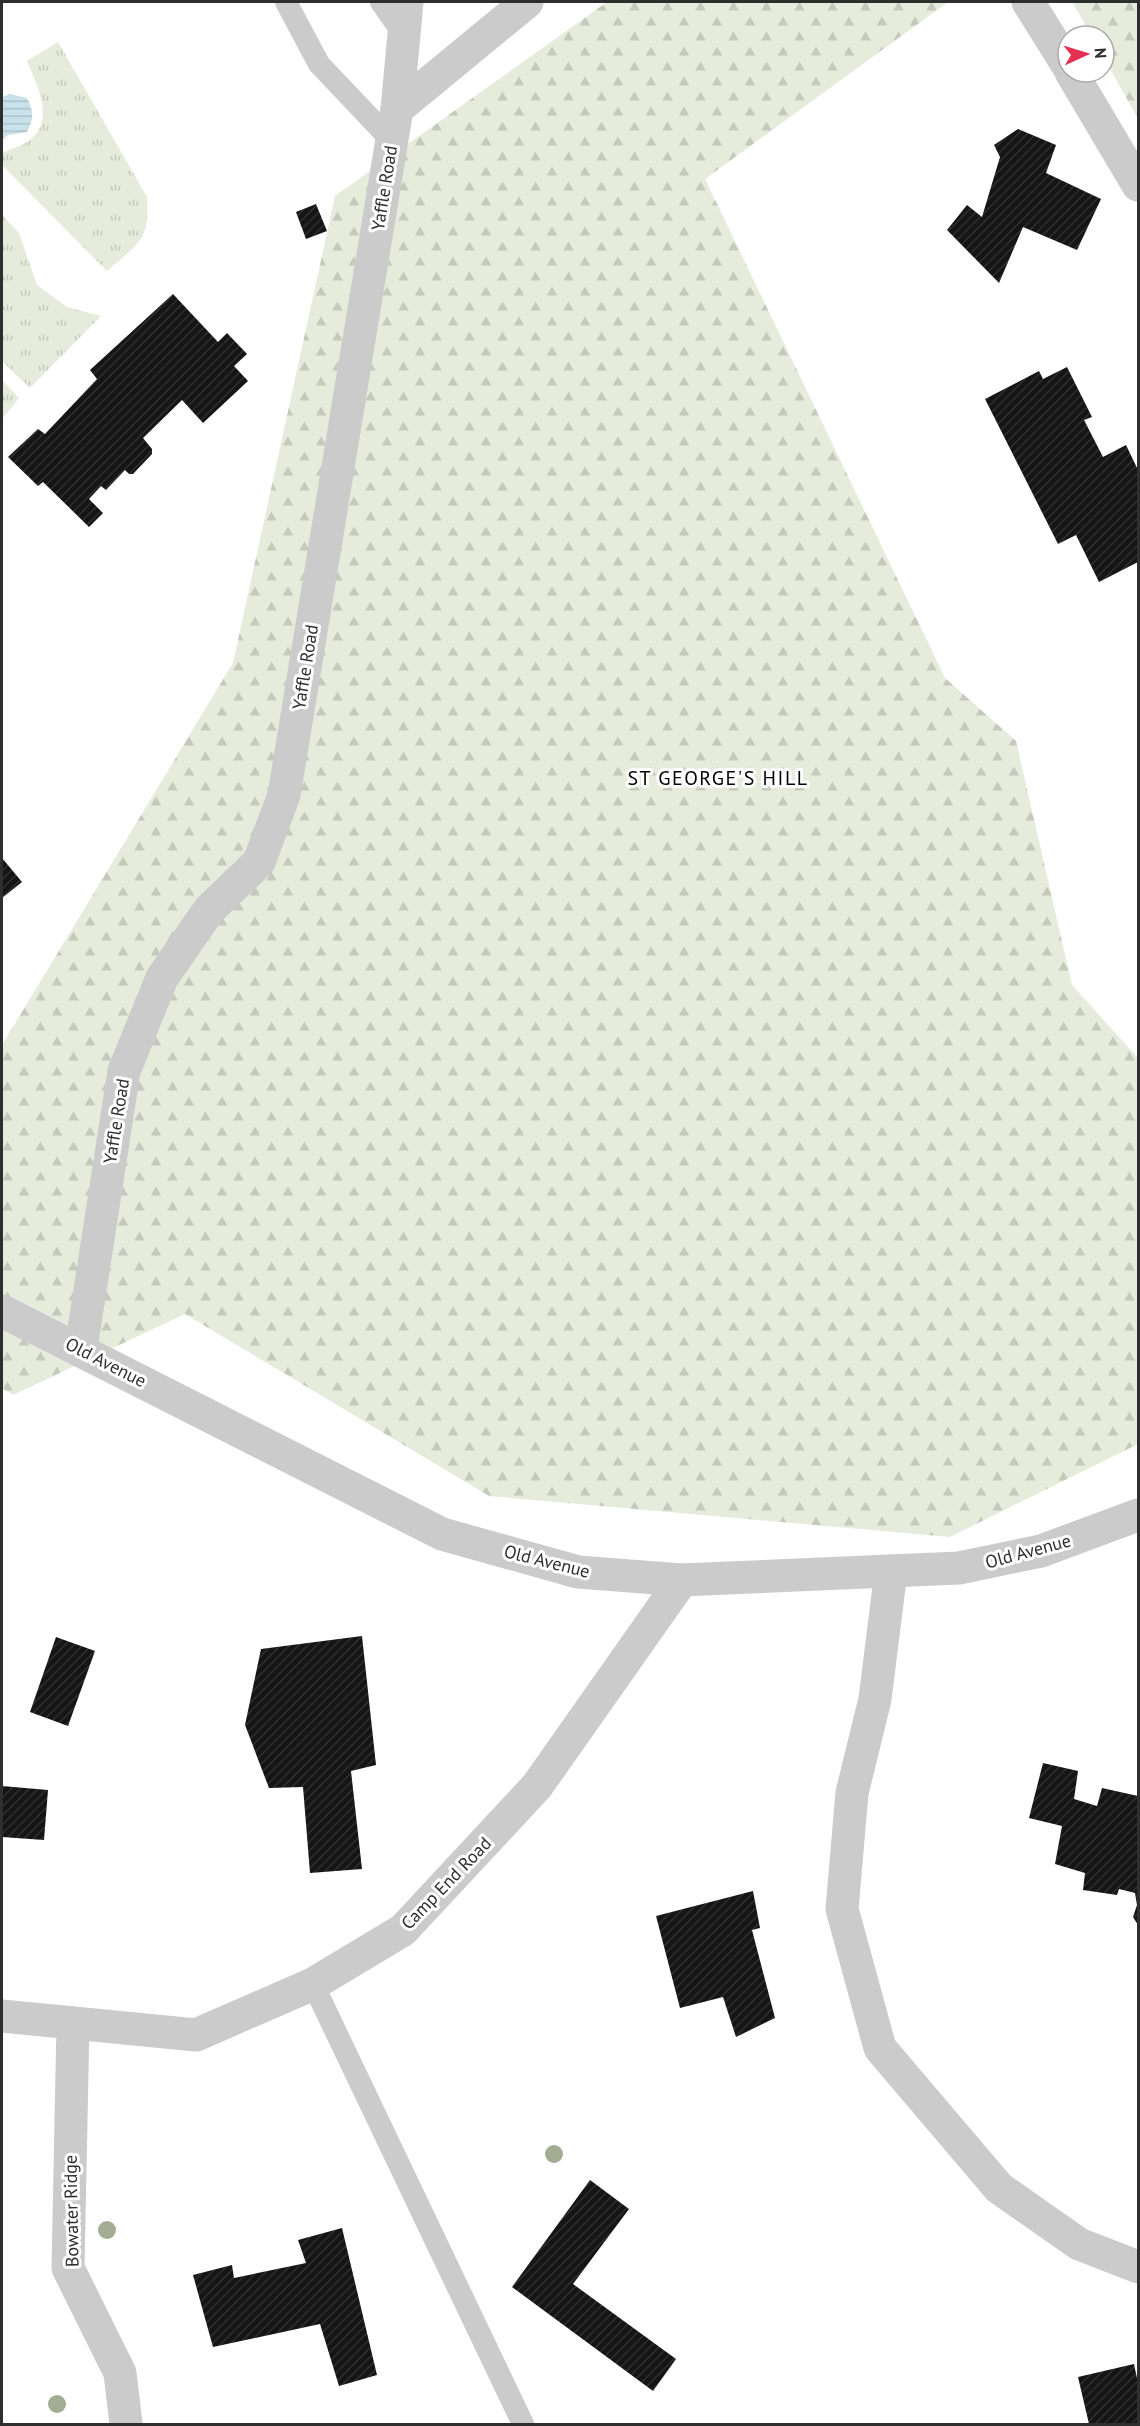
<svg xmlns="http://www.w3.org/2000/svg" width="1140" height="2426" viewBox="0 0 1140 2426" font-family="'PT Sans',sans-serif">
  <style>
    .grass { fill: url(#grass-tufts) }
    .forest { fill: url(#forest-firs) }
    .water { fill: url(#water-rules) }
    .building { fill: url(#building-hatch) }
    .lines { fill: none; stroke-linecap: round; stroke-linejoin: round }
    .lane { stroke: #cbcbcb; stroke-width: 22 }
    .street { stroke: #cbcbcb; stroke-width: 33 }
    .tree { fill: #a2ad94 }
    .labels { text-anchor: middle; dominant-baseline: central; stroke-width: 6; stroke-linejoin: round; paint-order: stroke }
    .street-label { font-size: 18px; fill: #2e2e2e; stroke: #fff }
    .neighbourhood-label { font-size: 20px; letter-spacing: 1.5px; fill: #000; stroke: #fff }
  </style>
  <defs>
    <pattern id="grass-tufts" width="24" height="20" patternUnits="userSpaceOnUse" patternTransform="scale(1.5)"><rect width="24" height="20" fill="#e6ebdc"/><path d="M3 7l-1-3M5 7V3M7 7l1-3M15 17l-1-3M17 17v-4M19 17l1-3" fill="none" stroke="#c6cabd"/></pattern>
    <pattern id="forest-firs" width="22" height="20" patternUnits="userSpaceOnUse" patternTransform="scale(1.5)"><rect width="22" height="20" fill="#e6ebdc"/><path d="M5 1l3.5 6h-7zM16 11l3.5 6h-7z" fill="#c6cabd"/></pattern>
    <pattern id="water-rules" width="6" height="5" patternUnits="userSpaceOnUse" patternTransform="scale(1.5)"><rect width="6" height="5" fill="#c8e1eb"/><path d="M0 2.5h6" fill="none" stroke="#acc1ca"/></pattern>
    <pattern id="building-hatch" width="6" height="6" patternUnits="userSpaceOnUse" patternTransform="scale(1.5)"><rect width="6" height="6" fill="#151515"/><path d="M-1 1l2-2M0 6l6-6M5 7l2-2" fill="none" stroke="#2f2f2f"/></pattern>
  </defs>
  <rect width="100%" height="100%" fill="#fff"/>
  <!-- grass -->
  <g class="grass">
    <path d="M58 42 147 197C150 242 138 243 107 271L2 165V153C10 149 20 147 27 142 57 123 37 85 27 61Z"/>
    <path d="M2 215 19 233 37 285 67 307 101 316 30 388 2 361Z"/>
    <path d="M2 380 19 398 2 419Z"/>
  </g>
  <!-- forest -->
  <g class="forest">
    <path d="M607 2H948L705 179 945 678 1016 741 1072 985 1138 1058V1444L950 1537 489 1496 185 1314 13 1395 2 1388V1045L233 663 335 196Z"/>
    <path d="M1072 2H1138V119L1104 58V36H1092Z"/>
  </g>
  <!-- water -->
  <path class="water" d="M10 94 27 98C34 112 34 118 27 132L8 135 2 140V97Z"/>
  <!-- building -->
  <g class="building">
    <path d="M1018 129 1056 145 1046 173 1101 199 1077 250 1023 227 999 283 947 230 967 205 982 217 1000 157 994 145Z"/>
    <path d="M316 204 327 231 306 239 296 212Z"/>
    <path d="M173 294 218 342 227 333 247 354 234 366 248 381 203 423 182 400 143 438 152 449V454L133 474H129L125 470 106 490 101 486 89 499 103 513 89 527 43 482 38 486 8 457 38 429 45 434 97 379 90 370Z"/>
    <path d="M1067 367 1092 417 1084 420 1103 457 1126 445 1138 470V562L1099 582 1076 535 1058 544 985 399 1039 371 1043 379Z"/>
    <path d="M2 858 22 882 2 898Z"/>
    <path d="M362 1636 376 1765 351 1771 362 1869 310 1873 303 1787 269 1788 245 1725 261 1649Z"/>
    <path d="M56 1637 95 1651 68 1726 30 1712Z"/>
    <path d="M1043 1763 1078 1771 1074 1799 1097 1806 1102 1788 1138 1796V1925L1133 1917 1137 1905 1135 1893 1119 1889 1117 1895 1083 1890 1085 1873 1055 1864 1062 1826 1029 1818Z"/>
    <path d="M2 1786 48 1790 44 1840 2 1837Z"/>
    <path d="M753 1891 760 1928 752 1930 775 2018 736 2037 723 1997 680 2008 656 1916Z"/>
    <path d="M590 2180 629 2209 573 2284 676 2359 653 2391 512 2287Z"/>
    <path d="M342 2228 377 2375 339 2386 320 2324 213 2347 193 2275 232 2265 234 2278 306 2263 298 2240Z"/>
    <path d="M1134 2364 1138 2383V2424H1089L1078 2377Z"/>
  </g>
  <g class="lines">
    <!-- lane -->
    <g class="lane">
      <path d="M286 2 319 64 392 141"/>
      <path d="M381 2 404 35"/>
      <path d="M313 1984 523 2424"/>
    </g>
    <!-- street -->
    <g class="street">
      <path d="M1028 2 1068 66"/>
      <path d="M1071 72 1138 185"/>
      <path d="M397 109 407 2"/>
      <path d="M2 1311 442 1534 578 1572 682 1580 959 1568 1041 1551 1138 1515"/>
      <path d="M81 1348 124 1071 162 978 209 910 259 862 284 795 397 109 527 2"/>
      <path d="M891 1571 875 1699 852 1793 842 1909 880 2048 999 2188 1079 2244 1138 2267"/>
      <path d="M2 2016 196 2035 313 1984 403 1930 537 1786 682 1580"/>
      <path d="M73 2023 68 2268 120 2373 126 2424"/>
    </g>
  </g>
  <!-- trees -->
  <g class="tree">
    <circle cx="554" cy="2154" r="9"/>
    <circle cx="107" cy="2230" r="9"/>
    <circle cx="57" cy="2404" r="9"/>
  </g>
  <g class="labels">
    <!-- street labels -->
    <g class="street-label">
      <text transform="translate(384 188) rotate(-81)">Yaffle Road</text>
      <text transform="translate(305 667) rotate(-81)">Yaffle Road</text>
      <text transform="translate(116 1121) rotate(-81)">Yaffle Road</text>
      <text transform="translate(106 1362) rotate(27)">Old Avenue</text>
      <text transform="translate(1028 1551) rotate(-15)">Old Avenue</text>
      <text transform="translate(547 1561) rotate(14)">Old Avenue</text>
      <text transform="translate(446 1883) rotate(-46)">Camp End Road</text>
      <text transform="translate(71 2211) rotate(-91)">Bowater Ridge</text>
    </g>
    <!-- neighbourhood labels -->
    <g class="neighbourhood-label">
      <text x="718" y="778">ST GEORGE'S HILL</text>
    </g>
  </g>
  <!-- border -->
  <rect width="1140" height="2426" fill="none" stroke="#2e2e2e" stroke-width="6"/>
  <!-- north arrow -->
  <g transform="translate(1086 54) rotate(86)"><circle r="28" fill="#ffffff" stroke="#ababab" stroke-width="1.5"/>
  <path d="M0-4.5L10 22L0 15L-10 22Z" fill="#e43151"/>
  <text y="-9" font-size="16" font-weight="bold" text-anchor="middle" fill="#2e2e2e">N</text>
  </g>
</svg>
